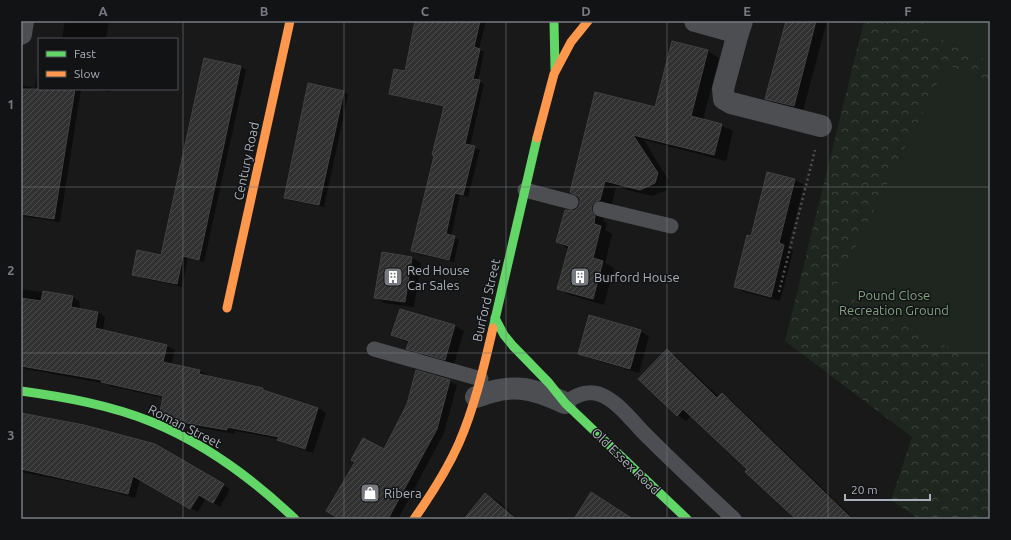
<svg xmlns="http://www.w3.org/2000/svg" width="1011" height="540" viewBox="0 0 1011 540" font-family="Ubuntu,sans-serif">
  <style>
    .forest { fill: url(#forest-crowns) }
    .pitch { fill: #1e261f }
    .shadow { fill: #0007 }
    .building { fill: url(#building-hatch); stroke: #414245 }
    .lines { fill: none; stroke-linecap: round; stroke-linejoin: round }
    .path { stroke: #4f5053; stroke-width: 2.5; stroke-dasharray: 2 3; stroke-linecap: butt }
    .lane { stroke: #4c4e52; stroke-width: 15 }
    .street { stroke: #4c4e52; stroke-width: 22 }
    .fast { stroke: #63d668; stroke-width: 9 }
    .slow { stroke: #ff974d; stroke-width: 9 }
    .grid { fill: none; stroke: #777b81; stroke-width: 1; stroke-opacity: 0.55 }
    .labels { text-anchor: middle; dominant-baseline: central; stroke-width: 3; stroke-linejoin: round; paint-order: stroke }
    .street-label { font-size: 13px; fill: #aab0b9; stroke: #121315 }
    .poi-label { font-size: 13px; fill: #aab0b9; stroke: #121315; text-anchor: start }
    .park-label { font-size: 13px; fill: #81a481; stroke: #121315 }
    .neatline { fill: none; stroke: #777b81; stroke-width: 1.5 }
    .grid-label { font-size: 13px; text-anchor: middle; font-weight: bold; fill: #777b81 }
  </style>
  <defs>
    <pattern id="forest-crowns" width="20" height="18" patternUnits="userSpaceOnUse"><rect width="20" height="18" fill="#1e261f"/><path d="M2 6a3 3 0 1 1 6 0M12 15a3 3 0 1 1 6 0" fill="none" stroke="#3c433d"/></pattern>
    <pattern id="building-hatch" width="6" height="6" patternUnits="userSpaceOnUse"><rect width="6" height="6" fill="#313131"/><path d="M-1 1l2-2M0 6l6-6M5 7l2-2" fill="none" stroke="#4c4c4d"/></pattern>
  </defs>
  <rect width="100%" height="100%" fill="#191919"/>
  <!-- forest -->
  <path class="forest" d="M864 21H990V519H919L891 500 912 437 785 341Z"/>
  <!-- pitch -->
  <g class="pitch">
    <path d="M928 21H990V62L923 30Z"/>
    <path d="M947 64 990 86V368L834 290Z"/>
  </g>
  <!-- shadow -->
  <g class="shadow">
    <path d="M65 21H109L106 39H62Z"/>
    <path d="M416 21H486L479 49 484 52 478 81 484 84 470 146 480 150 468 197 460 195 451 236 459 240 454 262 417 254 413 251 435 156 444 107 395 96 390 93 406 73Z"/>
    <path d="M787 21H827L803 111 775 104 766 98Z"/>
    <path d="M708 51 719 58 703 120 721 125 733 131 726 161 644 140 669 181 667 190 652 196 616 187 611 207 603 214V220L607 224 605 230 612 234 605 263 614 268 604 305 570 295 558 288 569 249 557 242 574 212 578 209 581 204 579 197 655 108Z"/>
    <path d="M39 62V89H81L60 222 21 216V85L35 88Z"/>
    <path d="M241 67 246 70 204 262 188 258 182 287 138 277 133 274 162 256Z"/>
    <path d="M309 84 344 92 348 95 324 207 289 200 285 197Z"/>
    <path d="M92 89H111L110 92Z"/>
    <path d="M768 173 795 180 804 185 788 248 793 251 780 301 744 292 735 286 751 237Z"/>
    <path d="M382 253 412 258 421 263 414 307 384 303 375 297Z"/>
    <path d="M21 289 73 297 80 302 79 310 98 312 105 317 103 331 167 346 175 350 171 365 200 371 208 375 207 377 263 389 271 394 318 408 326 413 313 453 286 444 279 439 235 431V434L190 426 169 416 164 398 110 386 107 384 21 368Z"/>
    <path d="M400 310 455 326 464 331 454 364 416 353 407 348 409 343 392 335Z"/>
    <path d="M640 331 649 336 639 373 588 358 579 353Z"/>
    <path d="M667 351 676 356 719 397 722 395 731 400 854 519H796L746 472 749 469 691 416 686 421 677 415Z"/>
    <path d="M449 381 457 385 444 433 398 519H341L384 450Z"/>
    <path d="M21 413 155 445 230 489 220 507 206 498 198 512 140 479 135 498 87 485 21 472Z"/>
    <path d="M485 495 496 500 518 519H466Z"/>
  </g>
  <!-- building -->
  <g class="building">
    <path d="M415 21H480L474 47 480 49 473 79 480 80 465 144 475 146 463 195 455 193 446 234 455 236 449 260 411 251 434 156 432 155 444 106 389 94 394 69 405 71Z"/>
    <path d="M786 21H816L794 106 765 99Z"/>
    <path d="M672 41 708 50 691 116 722 124 714 155 633 135 658 173 655 183 640 190 605 181 600 200 594 203 591 207 592 212 595 216 594 224 601 226 593 258 603 261 593 299 557 289 569 246 556 242 565 210 574 211 578 208 580 204V199L578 196 570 192 595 92 655 107Z"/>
    <path d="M204 58 241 66 199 260 183 256 177 284 132 275 137 250 161 255Z"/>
    <path d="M308 83 344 91 319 205 284 198Z"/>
    <path d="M21 89H75L54 219 21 214Z"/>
    <path d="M767 172 795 179 779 243 784 245 771 297 734 287 747 235 751 236Z"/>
    <path d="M382 252 412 257 405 302 374 298Z"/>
    <path d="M43 291 73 296 71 307 98 312 95 328 167 345 163 362 200 370 199 374 263 388V390L318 408 305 449 277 440 279 437 227 427V430L181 422 160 412 163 396 101 382 102 380 21 366V298L41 301Z"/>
    <path d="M400 309 455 325 445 360 406 349 409 341 391 335Z"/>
    <path d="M589 315 641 330 630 369 578 354Z"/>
    <path d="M667 349 717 398 722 393 852 519H796L745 472 747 469 683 409 677 416 638 379Z"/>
    <path d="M416 370 450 380 437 429 388 519H340L326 511 355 462 351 460 363 438 384 449 407 404Z"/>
    <path d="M21 413 84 425 155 444 224 484 213 503 199 495 190 509 133 476 128 494 79 482 21 469Z"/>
    <path d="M591 492 633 519H574Z"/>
    <path d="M485 493 516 519H464Z"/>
  </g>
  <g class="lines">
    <!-- path -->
    <path class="path" d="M779 292 815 150"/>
    <!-- lane -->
    <g class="lane">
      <path d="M525 190 571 202"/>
      <path d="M600 209 671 226"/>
      <path d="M374 349 481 379"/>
      <path d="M565 403C575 396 586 390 599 394 619 401 634 424 649 438 677 466 705 492 734 519"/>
    </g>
    <!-- street -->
    <g class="street">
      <path d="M695 21 738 33 742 21"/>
      <path d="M738 33 723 89 724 99 731 103 821 126"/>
      <path d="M21 34 23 21"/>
      <path d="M476 397C511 383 531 387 565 403"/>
    </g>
    <!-- fast -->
    <g class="fast">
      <path d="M554 21 555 69"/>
      <path d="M495 318 504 335 513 346 549 383 565 403 687 519"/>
      <path d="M493 328 537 138"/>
      <path d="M21 391C65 397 110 405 152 422 206 444 253 479 295 519"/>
    </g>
    <!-- slow -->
    <g class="slow">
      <path d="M537 138 554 74 571 42 588 21"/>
      <path d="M227 308 290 21"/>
      <path d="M414 519C431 495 447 470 459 443 475 406 484 366 493 328"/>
    </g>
  </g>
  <!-- grid -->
  <path class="grid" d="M183 21V519M344 21V519M506 21V519M667 21V519M828 21V519M21 187H990M21 353H990"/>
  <!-- icons -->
  <defs>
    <symbol id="building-square" viewBox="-11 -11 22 22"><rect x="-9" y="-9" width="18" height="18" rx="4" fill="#777b81" stroke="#121315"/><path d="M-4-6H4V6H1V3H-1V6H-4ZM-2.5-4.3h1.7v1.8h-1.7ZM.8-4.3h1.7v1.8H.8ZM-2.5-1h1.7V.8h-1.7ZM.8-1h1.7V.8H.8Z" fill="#fff"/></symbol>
    <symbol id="shop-square" viewBox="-11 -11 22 22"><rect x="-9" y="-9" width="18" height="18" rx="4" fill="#777b81" stroke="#121315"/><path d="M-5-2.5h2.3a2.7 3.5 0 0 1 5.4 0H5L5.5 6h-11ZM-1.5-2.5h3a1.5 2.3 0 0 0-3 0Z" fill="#fff"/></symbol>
  </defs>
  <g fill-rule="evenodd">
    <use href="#building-square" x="382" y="266" width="22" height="22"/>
    <use href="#building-square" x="569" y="266" width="22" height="22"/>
    <use href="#shop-square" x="359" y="482" width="22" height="22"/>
  </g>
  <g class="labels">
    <!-- street labels -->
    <g class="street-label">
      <text transform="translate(246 161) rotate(-78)">Century Road</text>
      <text transform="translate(486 300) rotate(-77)">Burford Street</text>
      <text transform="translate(185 426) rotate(27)">Roman Street</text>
      <text transform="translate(626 461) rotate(44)">Old Essex Road</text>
    </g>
    <!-- poi labels -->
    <g class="poi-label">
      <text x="407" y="270">Red House<tspan x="407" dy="15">Car Sales</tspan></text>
      <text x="594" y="277">Burford House</text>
      <text x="384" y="493">Ribera</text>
    </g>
    <!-- park labels -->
    <g class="park-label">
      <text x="894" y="295">Pound Close<tspan x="894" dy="15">Recreation Ground</tspan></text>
    </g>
  </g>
  <!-- border -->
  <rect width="1011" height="540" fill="none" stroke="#121315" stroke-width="44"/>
  <!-- legend -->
  <rect x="38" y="38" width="140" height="52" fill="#121315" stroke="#4f5257"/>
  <rect x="46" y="51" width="20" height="6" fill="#63d668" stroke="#4f5257"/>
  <text x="74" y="58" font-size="12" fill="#aab0b9">Fast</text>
  <rect x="46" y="71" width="20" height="6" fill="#ff974d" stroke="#4f5257"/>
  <text x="74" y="78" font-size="12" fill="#aab0b9">Slow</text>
  <!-- scale -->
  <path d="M845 494v6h85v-6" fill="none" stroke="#aab0b9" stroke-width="2"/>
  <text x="851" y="494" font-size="12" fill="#aab0b9" stroke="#121315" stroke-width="3" paint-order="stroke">20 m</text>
  <rect x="22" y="22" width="967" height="496" class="neatline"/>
  <g class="grid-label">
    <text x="103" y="16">A</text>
    <text x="264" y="16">B</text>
    <text x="425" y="16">C</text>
    <text x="586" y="16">D</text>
    <text x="747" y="16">E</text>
    <text x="908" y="16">F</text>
    <text x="11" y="109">1</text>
    <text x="11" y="275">2</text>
    <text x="11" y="440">3</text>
  </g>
</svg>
